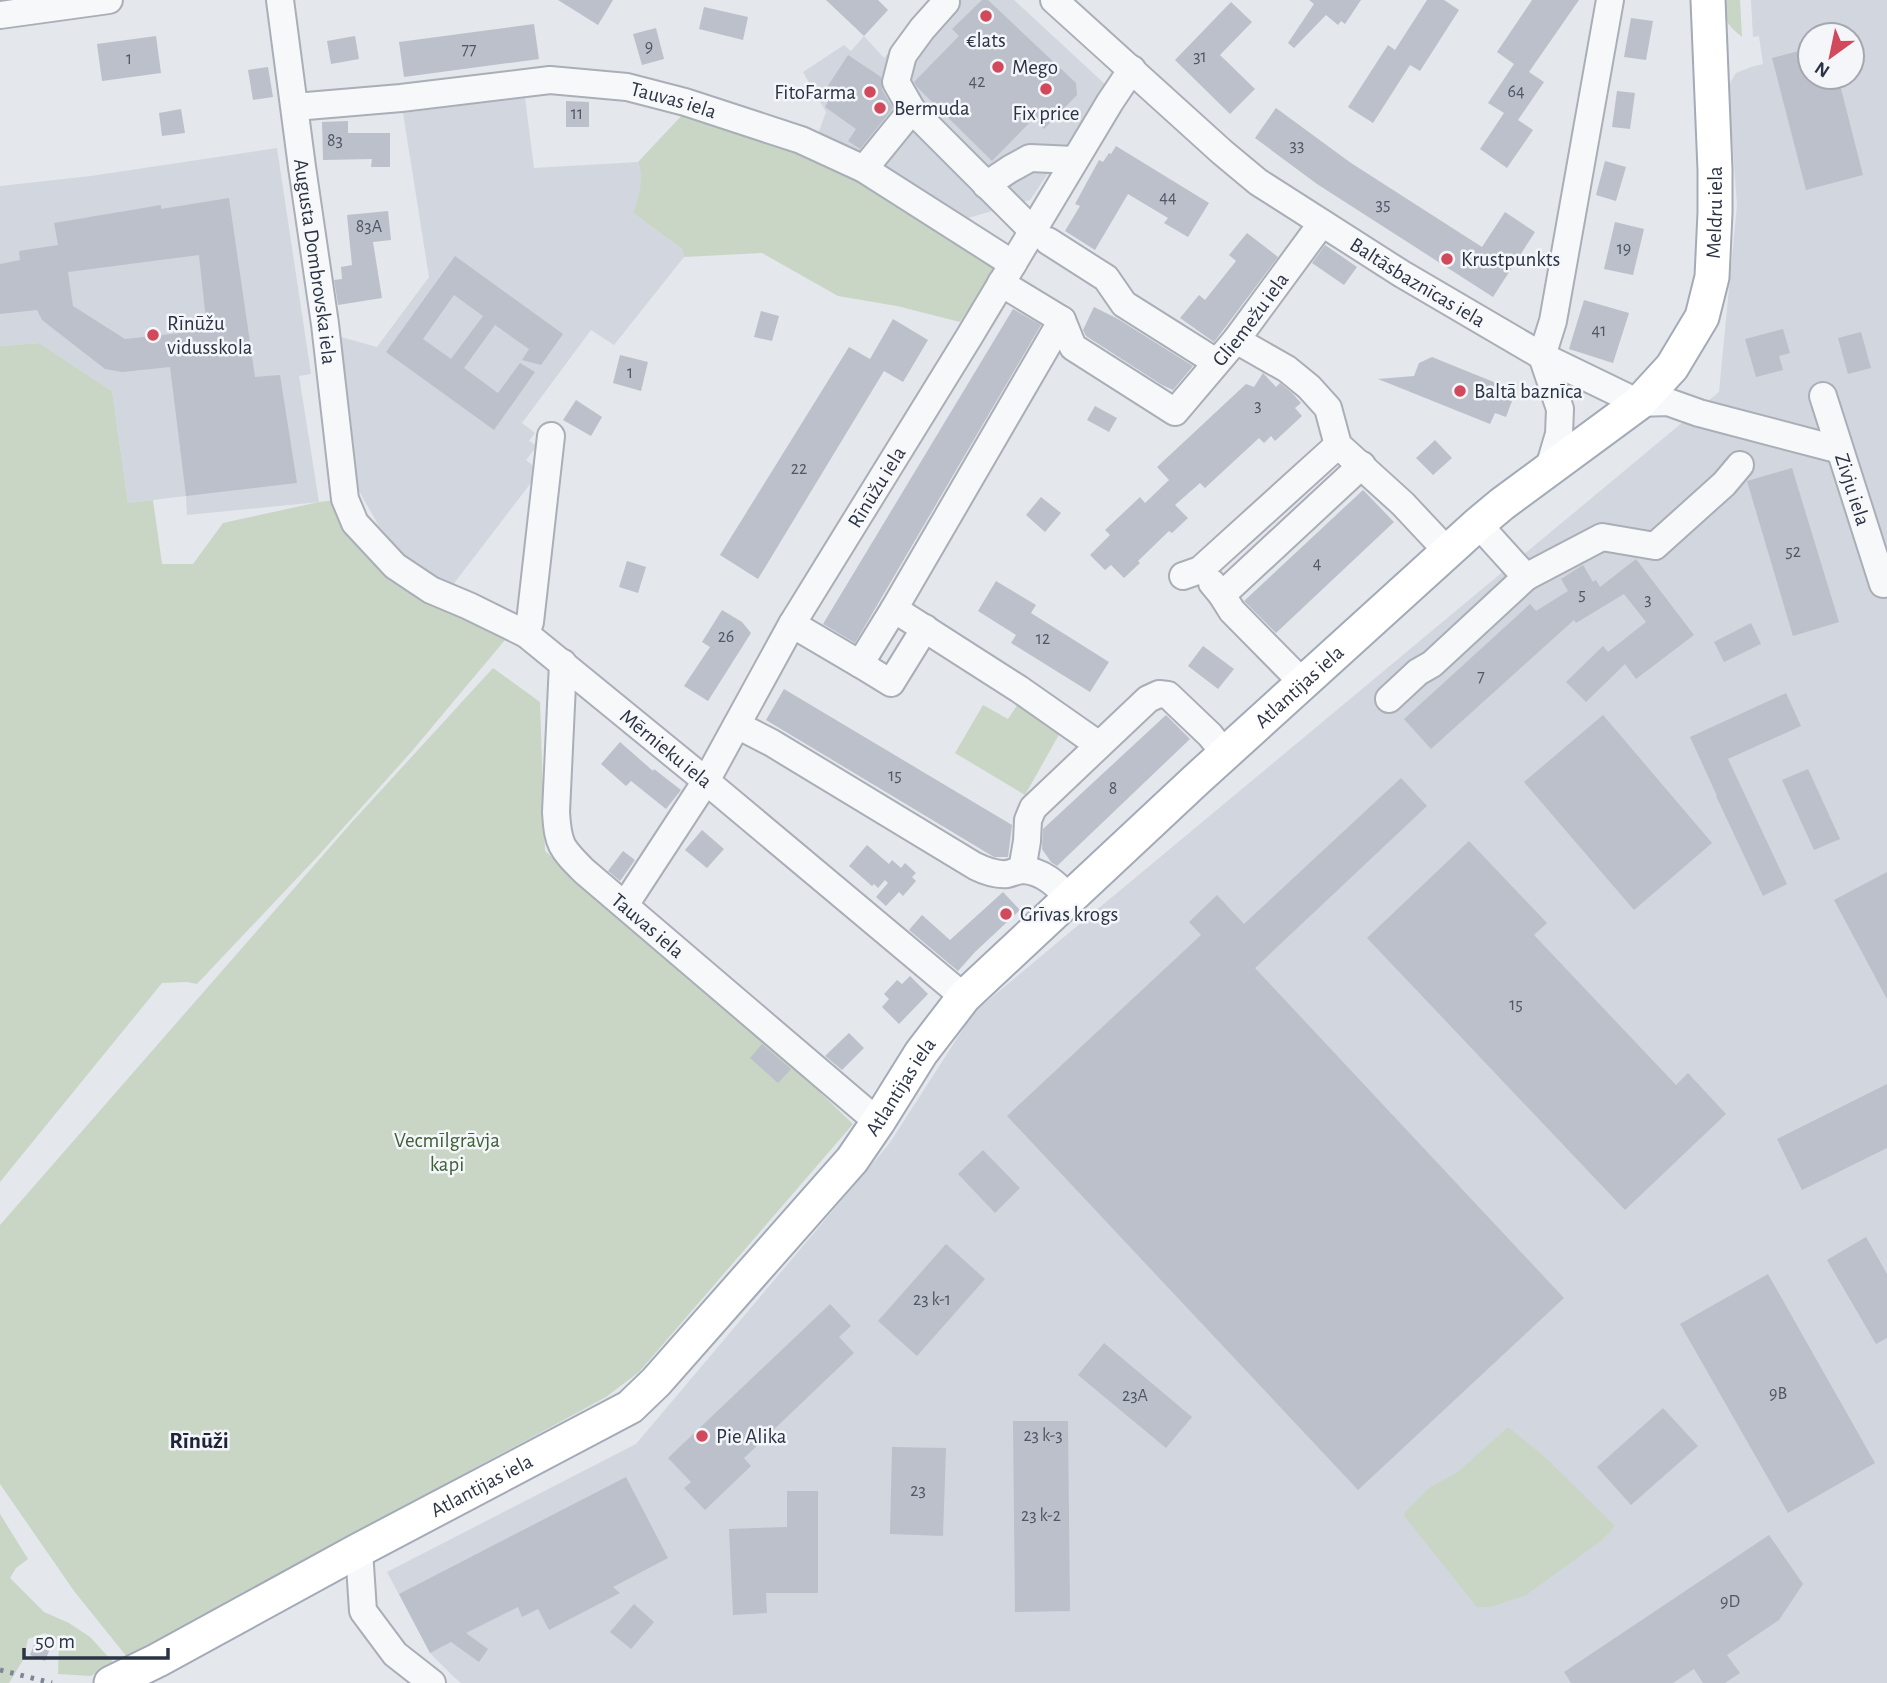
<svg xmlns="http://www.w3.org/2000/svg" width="1887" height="1683" viewBox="0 0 1887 1683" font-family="'Alegreya Sans',sans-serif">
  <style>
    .built { fill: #d2d6de; fill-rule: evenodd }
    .green { fill: #c9d6c5 }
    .building { fill: #bbc0ca; fill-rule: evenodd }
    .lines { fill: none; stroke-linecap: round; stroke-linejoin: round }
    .minor-casing { stroke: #a9aeb7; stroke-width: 30 }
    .major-casing { stroke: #a3abb8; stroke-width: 37 }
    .minor { stroke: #f7f8fa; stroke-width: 26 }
    .major { stroke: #fff; stroke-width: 33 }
    .rail { stroke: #7d8696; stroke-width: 5; stroke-dasharray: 3.5 7; stroke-linecap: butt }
    .poi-dot { fill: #d1495b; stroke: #f4f6f9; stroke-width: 2.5 }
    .labels { text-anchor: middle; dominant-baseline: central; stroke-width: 5; stroke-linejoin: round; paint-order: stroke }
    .number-label { font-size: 18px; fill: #4f5766 }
    .poi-label { font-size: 21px; fill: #2b3445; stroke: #f4f6f9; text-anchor: start }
    .street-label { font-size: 21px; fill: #2b3445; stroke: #f4f6f9 }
    .park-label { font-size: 21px; fill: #3f6138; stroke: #f4f6f9 }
    .neighbourhood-label { font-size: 23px; font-weight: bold; fill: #1d2536; stroke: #f4f6f9 }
  </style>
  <rect width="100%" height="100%" fill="#e4e7ec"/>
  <!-- built -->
  <g class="built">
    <path d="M935 0H1014L1107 86 1030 200 961 220 817 137 826 112 803 72 844 45 851 51 864 36 884 58Z"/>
    <path d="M1751 0H1887V1683H461L454 1677 430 1653 387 1572 636 1444 889 1144 974 1012 1719 392 1737 205 1728 86 1736 73 1751 67 1763 64 1759 36 1753 37ZM1810 35H1852V77H1810Z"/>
    <path d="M525 98 534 168 638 162 641 171 642 188 633 213 682 249 684 257 614 345 591 330 522 423 535 433 529 441 537 446 526 460 540 471 452 586 413 568 379 526 359 491 341 337 377 347 429 277 403 113Z"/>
    <path d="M277 148 311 374 299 376 319 502 187 515 186 496 128 503 112 391 39 343 0 346V186L91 176Z"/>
  </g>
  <!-- green -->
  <g class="green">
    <path d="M1722 0H1740L1742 37C1727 25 1723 19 1722 0Z"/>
    <path d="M685 112 839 164 982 249 994 271 960 322 897 306 838 296 762 253 684 257 682 249 633 213C639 196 645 180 638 162Z"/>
    <path d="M39 343 112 391 128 503 153 500 162 564H193L223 523 319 502 345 499 395 566 515 628 412 751 318 856 197 984 187 982 162 983 0 1182V346Z"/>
    <path d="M493 668 540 702 545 851 805 1078 853 1124 639 1372 606 1397 127 1657 74 1591 0 1484V1225L352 822Z"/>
    <path d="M1018 704 1061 731 1025 795 955 753 983 705 1008 719Z"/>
    <path d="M1508 1427 1546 1458 1615 1526 1602 1540 1526 1595 1491 1607H1477L1404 1516 1405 1512 1429 1488 1458 1472Z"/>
    <path d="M0 1514 28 1559 16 1568 10 1578 44 1612 69 1623 90 1637 113 1662 91 1676 58 1674 59 1640 45 1633 28 1639 23 1660 9 1683H0Z"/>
  </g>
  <!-- building -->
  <g class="building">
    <path d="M558 0H613L598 25Z"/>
    <path d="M826 0H878L888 10 864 36Z"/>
    <path d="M982 0H988L1076 83 1077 95 1044 129 1034 118 992 161 918 88 914 82 959 36 952 29Z"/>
    <path d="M1309 0H1361L1345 24 1341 21 1338 25 1326 15 1294 48 1288 43 1314 4Z"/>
    <path d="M1427 0H1444L1459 10 1420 71 1410 65 1373 123 1348 107 1388 45 1395 50Z"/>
    <path d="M1532 0H1579L1529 72 1544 82 1518 120 1533 130 1507 168 1480 149 1504 113 1488 103 1514 64 1497 52Z"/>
    <path d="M1231 2 1252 22 1220 55 1255 89 1230 114 1175 60Z"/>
    <path d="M704 7 748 17 743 40 699 29Z"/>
    <path d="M1631 18 1653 21 1646 60 1624 57Z"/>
    <path d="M534 24 539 59 404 77 399 42Z"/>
    <path d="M656 28 664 59 642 65 633 34Z"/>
    <path d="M156 36 161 73 102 81 97 44Z"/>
    <path d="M355 36 359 59 331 64 327 41Z"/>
    <path d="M1810 48V77H1838L1863 175 1806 190 1772 58Z"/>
    <path d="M848 55 881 77 882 90 893 108 860 149 848 141 856 129 825 107 831 96 824 92Z"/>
    <path d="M268 67 273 97 253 100 248 70Z"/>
    <path d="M1617 91 1635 93 1630 129 1612 127Z"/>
    <path d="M566 101 589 102V127H566Z"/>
    <path d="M1276 108 1351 163 1482 247 1505 212 1535 232 1493 297 1317 184 1255 138Z"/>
    <path d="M181 109 185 133 162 136 159 113Z"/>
    <path d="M348 121V133H390V167H371L372 159 323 160 322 122Z"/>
    <path d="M1116 146 1209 203 1188 237 1164 223 1168 218 1128 194 1095 250 1065 231 1080 206 1075 204 1099 160 1103 162 1109 153 1111 154Z"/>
    <path d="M1605 161 1626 167 1616 201 1596 195Z"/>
    <path d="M229 198 255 377 280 375 297 483 186 496 170 367 122 372 105 369 42 320 37 310 0 314V264L20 260 19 251 58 245 54 223 161 205V209ZM199 255 207 330 125 339 73 306 68 272Z"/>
    <path d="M388 211 391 240 373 242 382 298 338 305 334 280 342 279 341 267 352 265 347 215Z"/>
    <path d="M1615 222 1644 229 1633 275 1604 269Z"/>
    <path d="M1247 233 1278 257 1214 342 1180 318 1199 295 1205 300 1236 261 1229 255Z"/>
    <path d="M1325 245 1357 267 1344 285 1312 263Z"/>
    <path d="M455 256 563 334 541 365 522 360 529 349 495 325 464 368 498 393 520 363 535 372 494 430 386 352ZM454 295 483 316 451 359 423 339Z"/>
    <path d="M1584 300 1629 313 1613 363 1569 349Z"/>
    <path d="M1094 307 1118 319 1193 366 1173 390 1162 385 1086 336 1083 330Z"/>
    <path d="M1013 309 1041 325 855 643 823 624Z"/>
    <path d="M761 311 779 316 772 341 754 337Z"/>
    <path d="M893 319 928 340 903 382 884 371 758 579 720 555 849 347 870 359Z"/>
    <path d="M1783 329 1790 353 1779 356 1783 370 1756 377 1745 339Z"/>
    <path d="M1861 332 1871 368 1848 374 1838 338Z"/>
    <path d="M620 355 648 362 641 391 613 383Z"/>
    <path d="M1432 357 1506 387 1502 397 1512 401 1506 417 1495 413 1490 424 1378 379 1414 376 1419 363Z"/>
    <path d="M1263 373 1276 387 1280 383 1292 393 1301 403 1295 408 1302 416 1275 441 1271 436 1264 443 1259 438 1205 488 1200 483 1175 505 1188 518 1172 533 1169 531 1138 561 1140 563 1124 578 1111 565 1105 570 1090 555 1110 535 1105 530 1140 497 1145 503 1169 480 1157 467 1246 384 1254 387Z"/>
    <path d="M576 400 602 417 591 436 563 420Z"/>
    <path d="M1095 406 1117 418 1109 432 1087 420Z"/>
    <path d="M1435 440 1452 458 1433 475 1416 458Z"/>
    <path d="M1792 468 1839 622 1793 636 1747 481Z"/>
    <path d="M1363 490 1394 522 1276 633 1244 601Z"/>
    <path d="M1041 497 1061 513 1045 532 1026 515Z"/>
    <path d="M1636 559 1694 635 1636 679 1625 664 1586 702 1566 682 1603 646 1608 652 1646 622 1624 594 1576 623 1574 620 1431 749 1404 719 1530 604 1536 611 1568 591 1561 579 1583 565 1593 582 1596 580 1600 587Z"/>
    <path d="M627 561 646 567 638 593 619 587Z"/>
    <path d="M996 581 1036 605 1031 613 1109 662 1090 692 1011 643 1016 635 978 611Z"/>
    <path d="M722 610 742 622 751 633 708 701 684 686 710 647 702 642Z"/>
    <path d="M1751 623 1761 644 1724 662 1714 642Z"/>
    <path d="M1203 646 1234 669 1218 689 1188 666Z"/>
    <path d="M784 689 1012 825 1008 857H994L766 720Z"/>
    <path d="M1786 693 1801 726 1728 759 1787 884 1763 896 1716 796H1717L1690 737Z"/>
    <path d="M1166 715 1190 739 1057 866 1051 862 1042 849 1043 829Z"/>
    <path d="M1603 715 1712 843 1634 910 1524 782Z"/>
    <path d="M620 742 653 771 654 769 681 790 666 809 631 781 626 786 601 764Z"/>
    <path d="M1808 769 1840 839 1814 850 1782 780Z"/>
    <path d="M1401 778 1427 806 1255 968 1564 1298 1358 1490 1007 1116 1201 935 1189 922 1217 895 1244 924Z"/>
    <path d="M702 830 724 849 707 868 685 850Z"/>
    <path d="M1469 841 1547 923 1534 935 1676 1085 1688 1073 1726 1114 1625 1210 1367 938Z"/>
    <path d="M867 845 889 864 892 860 901 868 905 863 916 873 912 877 916 881 903 896 899 892 886 906 876 897 888 883 885 880 878 888 874 884 872 886 849 866Z"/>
    <path d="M623 851 635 860 620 881 608 871Z"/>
    <path d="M1887 872V999L1834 900Z"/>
    <path d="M1003 892 1020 910 975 952 958 971 909 930 922 915 950 940Z"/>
    <path d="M910 976 928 994 899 1024 882 1007 889 999 884 994 897 980 902 984Z"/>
    <path d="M849 1033 864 1048 842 1070 825 1056Z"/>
    <path d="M762 1044 791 1069 778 1083 750 1058Z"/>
    <path d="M1887 1084V1148L1802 1190 1777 1139Z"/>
    <path d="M983 1150 1020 1188 995 1213 958 1174Z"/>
    <path d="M1866 1237 1887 1274V1338L1876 1344 1827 1260Z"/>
    <path d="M946 1244 985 1279 917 1356 878 1321Z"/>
    <path d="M1768 1274 1875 1463 1788 1513 1680 1324Z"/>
    <path d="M830 1304 851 1326 839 1337 854 1353 744 1458 751 1466 705 1510 684 1488 691 1482 668 1458Z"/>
    <path d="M1104 1343 1192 1417 1166 1448 1078 1375Z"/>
    <path d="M1663 1408 1698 1446 1631 1505 1597 1467Z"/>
    <path d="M1013 1421H1068L1070 1611 1015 1612Z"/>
    <path d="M892 1447 946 1448 943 1536 890 1534Z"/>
    <path d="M626 1477 668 1558 613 1587 620 1593 549 1630 538 1609 522 1617 518 1607 466 1633 488 1649 479 1662 451 1642 430 1653 399 1594Z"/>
    <path d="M787 1491H818V1593H766L767 1613 733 1615 729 1529 787 1527Z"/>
    <path d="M1769 1535 1803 1584 1779 1620 1727 1655 1740 1673 1725 1683H1703L1694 1669 1673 1683H1571L1564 1672Z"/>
    <path d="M634 1604 654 1622 631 1649 610 1632Z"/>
    <path d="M36 1640 51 1646 45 1661 30 1655Z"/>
  </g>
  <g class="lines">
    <defs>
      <g id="minor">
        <path id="s1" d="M280 0 302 167 325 324 345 499 355 523 395 566 431 590 469 606 526 634 706 781 964 997"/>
        <path id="s2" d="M1054 0 1222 152 1258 182 1402 274 1542 356 1639 403 1668 402 1699 413 1840 450"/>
        <path d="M946 2 922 29 903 55 896 82 912 110 1033 231"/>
        <path d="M0 15 109 0"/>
        <path id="s3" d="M295 107 401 98 550 80 627 87 685 102 801 140 864 169 1013 264"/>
        <path d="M864 169 912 110"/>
        <path d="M986 185 1010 169 1030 158 1074 160"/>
        <path d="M1048 241 1106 278 1124 304 1216 362"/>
        <path id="s4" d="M1001 283 1062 320 1073 347 1175 412 1236 340 1322 223"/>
        <path d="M1236 340 1287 369 1309 387 1328 408 1338 445 1403 504 1448 552"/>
        <path d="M1542 356 1553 321 1610 0"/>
        <path d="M1542 356 1560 409 1559 434 1548 471"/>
        <path id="s5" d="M1823 396 1883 584"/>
        <path d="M1478 524 1526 577 1602 537 1655 546 1724 484 1740 465"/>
        <path d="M1183 576 1200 570 1338 445"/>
        <path d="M1212 583 1222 595 1232 611 1303 683"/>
        <path d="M1222 595 1362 465"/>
        <path d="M894 609 1062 320"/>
        <path d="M792 624 860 664 894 609 1019 689 1099 745"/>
        <path d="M526 634 530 622 551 436"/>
        <path id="s6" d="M563 663 556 812C558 845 561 848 584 871L878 1122"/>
        <path d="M860 664 891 683 925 628"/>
        <path d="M1389 699 1418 672 1432 664 1526 577"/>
        <path d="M737 725 772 743 975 866C985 871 995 875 1007 874 1012 873 1018 870 1023 870 1043 871 1057 885 1069 898"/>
        <path d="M1022 870 1027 841 1028 820 1033 808 1148 699 1159 694 1168 695 1210 735 1225 754"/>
        <path id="s7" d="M625 905 706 781 792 624 969 337 1110 102 1132 69"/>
        <path d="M359 1550 363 1611 395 1654 432 1683"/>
      </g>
      <g id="major">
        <path id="s8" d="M111 1683 158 1660 359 1550 630 1407 656 1382 852 1160 878 1122 921 1053 964 997 1196 780 1478 524 1502 504 1639 403 1672 367 1702 317 1712 277 1715 213V170L1708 0"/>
      </g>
    </defs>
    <!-- minor casing -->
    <use href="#minor" class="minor-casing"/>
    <!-- major casing -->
    <use href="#major" class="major-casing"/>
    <!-- minor -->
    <use href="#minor" class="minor"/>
    <!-- major -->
    <use href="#major" class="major"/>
    <!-- rail -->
    <path class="rail" d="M0 1670 52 1683"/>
  </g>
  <!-- markers -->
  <g class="poi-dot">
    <circle cx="986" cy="16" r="7"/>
    <circle cx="998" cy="67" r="7"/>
    <circle cx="1046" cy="89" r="7"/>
    <circle cx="870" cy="92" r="7"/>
    <circle cx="880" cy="108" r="7"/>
    <circle cx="1447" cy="259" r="7"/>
    <circle cx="153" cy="335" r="7"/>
    <circle cx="1460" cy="391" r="7"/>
    <circle cx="1006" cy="914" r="7"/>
    <circle cx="702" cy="1436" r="7"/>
  </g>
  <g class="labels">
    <!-- number labels -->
    <g class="number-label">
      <text x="649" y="47">9</text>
      <text x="469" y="50">77</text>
      <text x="1200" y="57">31</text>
      <text x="129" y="59">1</text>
      <text x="977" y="82">42</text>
      <text x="1516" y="92">64</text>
      <text x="577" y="114">11</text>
      <text x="335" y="141">83</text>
      <text x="1297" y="146">33</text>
      <text x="1168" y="198">44</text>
      <text x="1383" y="205">35</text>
      <text x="369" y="227">83A</text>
      <text x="1624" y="249">19</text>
      <text x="1599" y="331">41</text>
      <text x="630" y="373">1</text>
      <text x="1258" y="406">3</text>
      <text x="799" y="469">22</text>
      <text x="1793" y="552">52</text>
      <text x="1317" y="564">4</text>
      <text x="1582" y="595">5</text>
      <text x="1648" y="600">3</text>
      <text x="726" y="637">26</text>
      <text x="1043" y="639">12</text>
      <text x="1481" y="677">7</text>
      <text x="895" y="776">15</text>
      <text x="1113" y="789">8</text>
      <text x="1516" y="1005">15</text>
      <text x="932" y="1300">23 k-1</text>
      <text x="1778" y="1394">9B</text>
      <text x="1135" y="1396">23A</text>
      <text x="1043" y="1436">23 k-3</text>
      <text x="918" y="1491">23</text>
      <text x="1041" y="1516">23 k-2</text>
      <text x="1730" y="1602">9D</text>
    </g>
    <!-- poi labels -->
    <g class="poi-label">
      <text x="986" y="40" text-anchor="middle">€lats</text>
      <text x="1012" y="67">Mego</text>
      <text x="856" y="92" text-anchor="end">FitoFarma</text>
      <text x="894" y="108">Bermuda</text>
      <text x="1046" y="113" text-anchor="middle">Fix price</text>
      <text x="1461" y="259">Krustpunkts</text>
      <text x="167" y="323">Rīnūžu<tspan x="167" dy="24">vidusskola</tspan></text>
      <text x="1474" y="391">Baltā baznīca</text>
      <text x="1020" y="914">Grīvas krogs</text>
      <text x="716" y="1436">Pie Alika</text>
    </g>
    <!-- street labels -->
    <g class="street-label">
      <text stroke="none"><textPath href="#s3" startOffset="382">Tauvas iela</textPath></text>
      <text stroke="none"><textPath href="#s8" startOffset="2231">Meldru iela</textPath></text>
      <text stroke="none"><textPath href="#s1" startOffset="264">Augusta Dombrovska iela</textPath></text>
      <text stroke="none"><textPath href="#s2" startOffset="462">Baltāsbaznīcas iela</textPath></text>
      <text stroke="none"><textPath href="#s4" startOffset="341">Gliemežu iela</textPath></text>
      <text stroke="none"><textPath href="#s7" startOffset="488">Rīnūžu iela</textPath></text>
      <text stroke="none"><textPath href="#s5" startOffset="98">Zivju iela</textPath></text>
      <text stroke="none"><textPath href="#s8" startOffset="1575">Atlantijas iela</textPath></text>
      <text stroke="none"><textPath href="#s1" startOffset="917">Mērnieku iela</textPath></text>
      <text stroke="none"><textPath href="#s6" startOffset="301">Tauvas iela</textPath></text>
      <text stroke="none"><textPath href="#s8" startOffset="1008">Atlantijas iela</textPath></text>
      <text stroke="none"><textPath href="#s8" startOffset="420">Atlantijas iela</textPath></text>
    </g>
    <!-- park labels -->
    <g class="park-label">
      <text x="447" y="1140">Vecmīlgrāvja<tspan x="447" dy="24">kapi</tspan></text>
    </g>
    <!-- neighbourhood labels -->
    <g class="neighbourhood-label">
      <text x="199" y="1441">Rīnūži</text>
    </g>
  </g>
  <!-- north arrow -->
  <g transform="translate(1831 56) rotate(213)"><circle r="33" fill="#f4f6f9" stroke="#a4a8b1" stroke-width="2"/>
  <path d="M0-5L12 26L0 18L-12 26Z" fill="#d1495b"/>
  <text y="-10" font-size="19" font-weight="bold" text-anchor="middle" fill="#2b3445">N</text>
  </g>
  <!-- scale -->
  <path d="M24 1648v10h144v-10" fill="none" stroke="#2b3445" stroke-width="3.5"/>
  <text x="35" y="1648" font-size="21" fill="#2b3445" stroke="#f4f6f9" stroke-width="5" paint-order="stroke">50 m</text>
</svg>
